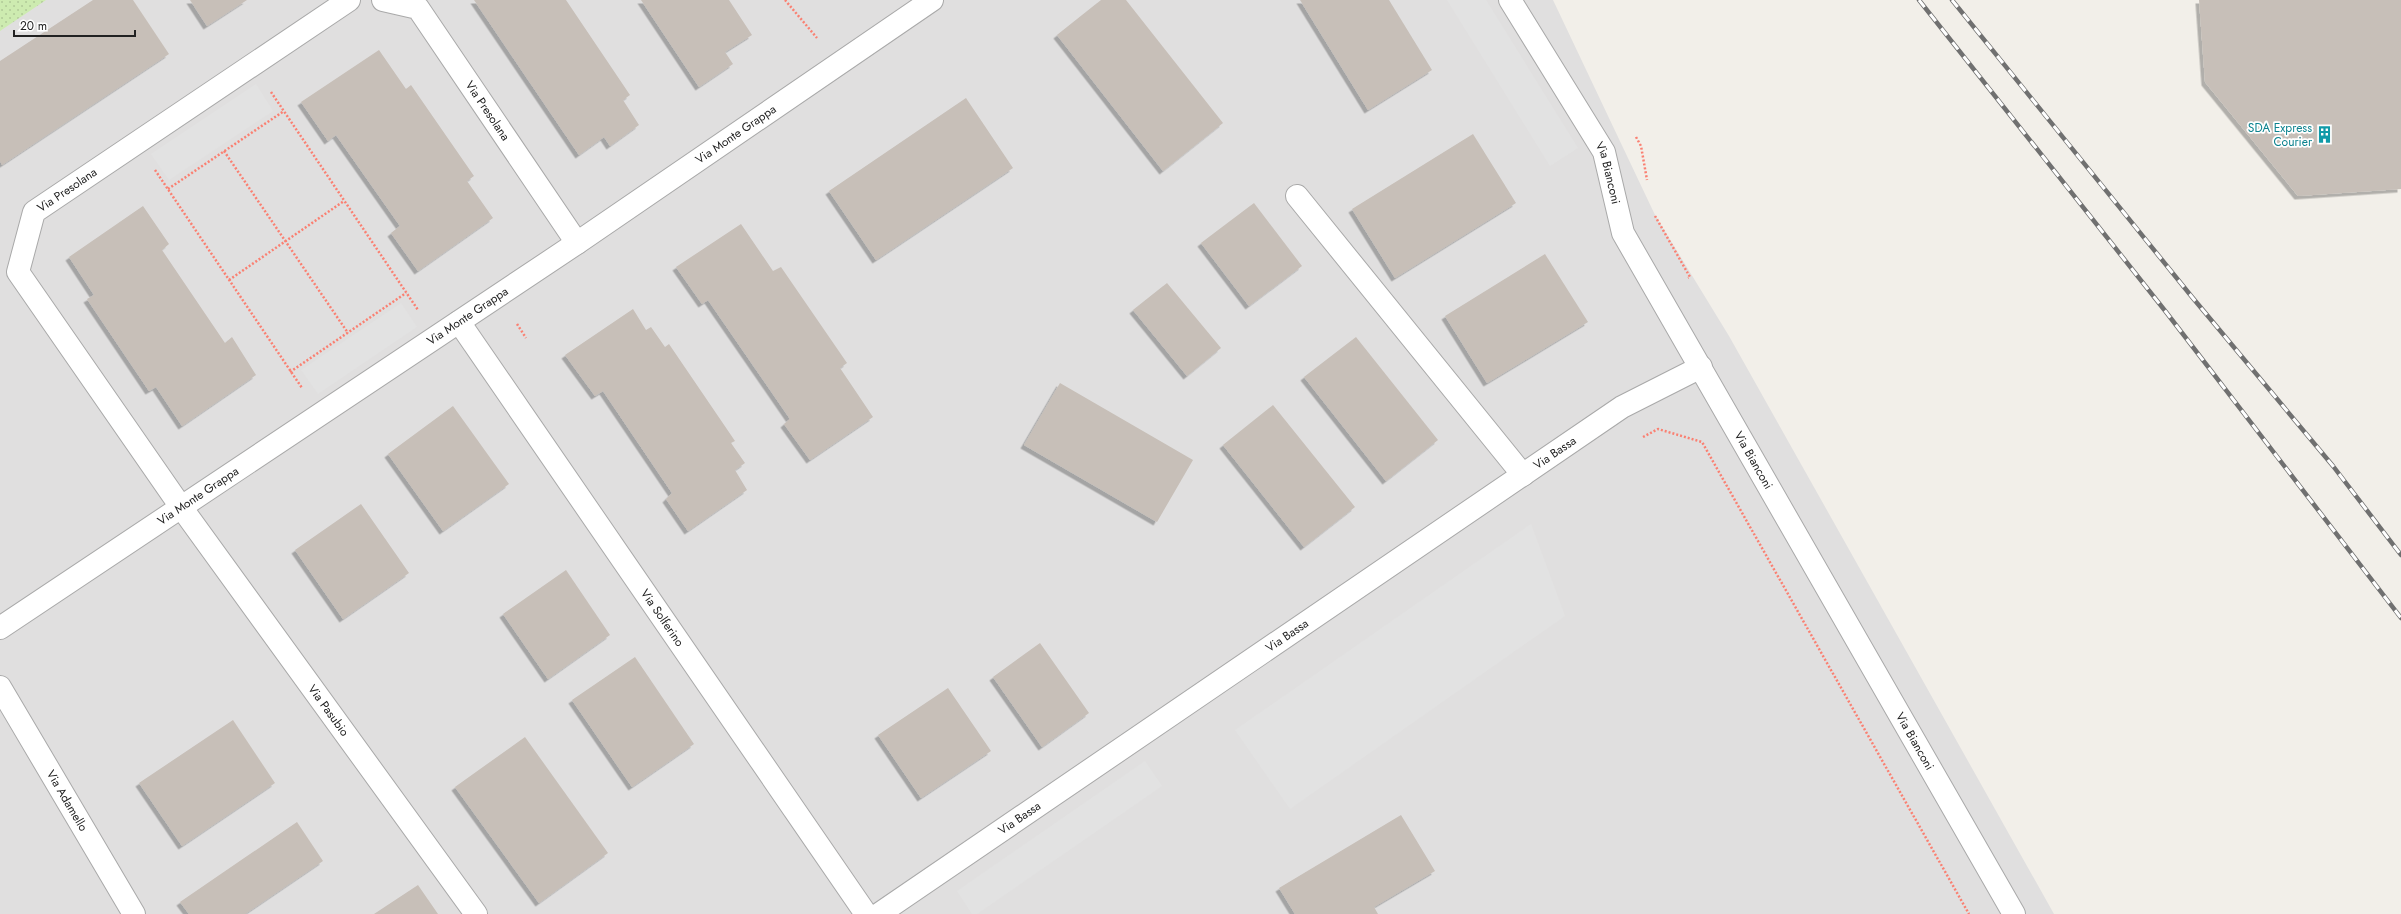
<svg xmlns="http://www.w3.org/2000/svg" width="2401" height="914" viewBox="0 0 2401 914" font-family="Jost,sans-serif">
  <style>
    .residential { fill: #e0dfdf }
    .grass { fill: url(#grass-dots) }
    .parking { fill: #e2e2e2 }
    .building { fill: #c7bfb8; filter: url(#shadow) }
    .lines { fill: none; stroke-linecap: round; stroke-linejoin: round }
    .minor-casing { stroke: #a9a9a9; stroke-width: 24 }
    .path { stroke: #fa8072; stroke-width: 2.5; stroke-dasharray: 2 2; stroke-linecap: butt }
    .minor { stroke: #fff; stroke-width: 22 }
    .rail-casing { stroke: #707070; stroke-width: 4.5 }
    .rail { stroke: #fff; stroke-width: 3; stroke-dasharray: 9; stroke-linecap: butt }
    .labels { text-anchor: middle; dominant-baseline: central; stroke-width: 3.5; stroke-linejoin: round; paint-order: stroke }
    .street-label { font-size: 12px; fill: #222; stroke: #fff }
    .culture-label { font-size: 12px; fill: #0d838f; stroke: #fff; text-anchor: end }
  </style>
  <defs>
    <pattern id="grass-dots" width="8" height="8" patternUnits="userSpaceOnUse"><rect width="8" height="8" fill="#cdebb0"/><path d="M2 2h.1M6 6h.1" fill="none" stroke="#b0c997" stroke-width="1.8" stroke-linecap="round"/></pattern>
    <filter id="shadow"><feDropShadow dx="-3.5" dy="3.5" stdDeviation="0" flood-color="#0004"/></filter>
  </defs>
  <rect width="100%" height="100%" fill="#f2efe9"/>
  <!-- residential -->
  <path class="residential" d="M0 0H1553L1655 215 1729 336 2054 914H0Z"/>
  <!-- grass -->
  <path class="grass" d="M0 0H46L0 31Z"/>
  <!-- parking -->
  <g class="parking">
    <path d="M1447 0H1486L1578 148 1550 166Z"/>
    <path d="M256 84 273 111 169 180 151 154Z"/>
    <path d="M401 303 417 327 318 394 301 370Z"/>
    <path d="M1531 524 1565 616 1290 809 1235 730Z"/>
    <path d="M1145 761 1162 786 977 914H972L957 891Z"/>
  </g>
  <!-- building -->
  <g class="building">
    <path d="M93 0H133L169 54 2 165 0 161V61Z"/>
    <path d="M190 0H247L207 26Z"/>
    <path d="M474 0H566L630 95 623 100 639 125 610 146 604 137 579 155Z"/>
    <path d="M641 0H729L752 35 725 52 733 64 699 87Z"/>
    <path d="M1101 0H1126L1223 123 1163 171 1057 35Z"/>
    <path d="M1300 0H1389L1432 70 1368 110Z"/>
    <path d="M2199 0H2401V189L2298 196 2205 82Z"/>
    <path d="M379 50 406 89 411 85 474 176 467 181 493 218 418 271 391 233 400 226 336 135 328 141 301 102Z"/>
    <path d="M966 98 1013 168 876 260 829 191Z"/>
    <path d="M1473 134 1516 203 1395 278 1352 209Z"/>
    <path d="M1254 203 1302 266 1249 306 1201 243Z"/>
    <path d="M143 206 169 244 162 250 225 343 232 337 256 375 182 426 156 387 149 391 87 299 94 295 69 257Z"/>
    <path d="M741 224 773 271 781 267 847 363 840 368 873 417 810 460 784 424 790 419 708 300 702 304 676 267Z"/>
    <path d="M1545 254 1588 322 1487 383 1445 316Z"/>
    <path d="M1167 283 1221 348 1187 376 1133 310Z"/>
    <path d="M633 309 646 330 651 327 665 347 669 344 735 441 731 443 745 463 735 470 747 490 688 531 666 499 672 493 603 391 595 396 565 355Z"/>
    <path d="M1356 337 1438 440 1386 481 1304 377Z"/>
    <path d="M1060 383 1193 460 1157 522 1024 445Z"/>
    <path d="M1273 405 1355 507 1304 547 1223 445Z"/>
    <path d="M453 406 509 484 443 531 388 454Z"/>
    <path d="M361 504 409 573 343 619 295 550Z"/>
    <path d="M566 570 610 635 548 679 503 614Z"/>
    <path d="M1040 643 1089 713 1042 747 993 677Z"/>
    <path d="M635 657 694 744 632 787 572 700Z"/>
    <path d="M948 688 991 751 921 798 878 735Z"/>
    <path d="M233 720 275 783 182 846 139 783Z"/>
    <path d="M525 737 608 853 539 903 455 787Z"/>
    <path d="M1401 815 1435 871 1374 907 1378 914H1295L1279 888Z"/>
    <path d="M297 822 323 861 245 914H189L180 902Z"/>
    <path d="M418 885 438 914H374Z"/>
  </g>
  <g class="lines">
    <defs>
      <g id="minor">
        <path id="s1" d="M349 0 34 212 18 272 181 507 476 914"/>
        <path id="s2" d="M383 0 418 8 577 243"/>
        <path id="s3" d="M1510 0 1604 152 1623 233 2014 914"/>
        <path d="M1297 196 1523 475"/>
        <path id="s4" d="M459 322 866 914"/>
        <path id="s5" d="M0 628 577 243 932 0"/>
        <path id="s6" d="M0 687 134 914"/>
        <path id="s7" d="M879 914 1622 407 1701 367"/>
      </g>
    </defs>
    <!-- minor casing -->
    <use href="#minor" class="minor-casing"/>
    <!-- path -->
    <g class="path">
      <path d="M785 0 817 38"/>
      <path d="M271 92 418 310"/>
      <path d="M1636 137 1641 146 1647 180"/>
      <path d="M224 151 348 333"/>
      <path d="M155 170 302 388"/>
      <path d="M168 189 284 111"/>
      <path d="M1655 216 1690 277 1688 278"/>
      <path d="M229 280 344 201"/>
      <path d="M517 324 526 338"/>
      <path d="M290 372 406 293"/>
      <path d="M1643 437 1658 429 1702 442 1969 914"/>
    </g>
    <!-- minor -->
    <use href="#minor" class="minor"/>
    <defs>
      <g id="rail">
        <path d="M1919 0 2166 312 2401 618"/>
        <path d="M1952 0 2192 297 2333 466 2401 555"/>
      </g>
    </defs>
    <!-- rail casing -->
    <use href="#rail" class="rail-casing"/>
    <!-- rail -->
    <use href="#rail" class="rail"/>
  </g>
  <!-- icons -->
  <defs>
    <symbol id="building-bare" viewBox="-9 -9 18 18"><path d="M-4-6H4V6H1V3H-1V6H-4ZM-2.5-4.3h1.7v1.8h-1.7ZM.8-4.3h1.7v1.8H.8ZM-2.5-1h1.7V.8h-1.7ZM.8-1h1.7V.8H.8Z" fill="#0f9aa8" stroke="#fff" stroke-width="2.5" paint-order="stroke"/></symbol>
  </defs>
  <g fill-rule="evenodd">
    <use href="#building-bare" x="2312" y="122" width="25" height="25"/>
  </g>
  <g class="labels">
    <!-- street labels -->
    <g class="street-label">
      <text stroke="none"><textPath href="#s2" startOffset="160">Via Presolana</textPath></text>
      <text stroke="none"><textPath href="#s5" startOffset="886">Via Monte Grappa</textPath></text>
      <text stroke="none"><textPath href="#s3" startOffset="200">Via Bianconi</textPath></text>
      <text transform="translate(67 190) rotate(-34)">Via Presolana</text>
      <text stroke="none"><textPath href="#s5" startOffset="562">Via Monte Grappa</textPath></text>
      <text stroke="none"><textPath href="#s7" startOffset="818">Via Bassa</textPath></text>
      <text stroke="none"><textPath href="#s3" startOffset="524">Via Bianconi</textPath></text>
      <text stroke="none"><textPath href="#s5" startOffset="238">Via Monte Grappa</textPath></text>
      <text stroke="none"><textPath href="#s4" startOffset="359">Via Solferino</textPath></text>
      <text stroke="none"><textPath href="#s7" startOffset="494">Via Bassa</textPath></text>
      <text stroke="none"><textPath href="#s1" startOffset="979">Via Pasubio</textPath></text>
      <text stroke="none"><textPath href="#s3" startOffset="848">Via Bianconi</textPath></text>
      <text stroke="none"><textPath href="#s6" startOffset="132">Via Adamello</textPath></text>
      <text stroke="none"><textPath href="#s7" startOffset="170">Via Bassa</textPath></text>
    </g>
    <!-- culture labels -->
    <g class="culture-label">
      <text x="2312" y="128">SDA Express<tspan x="2312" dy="14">Courier</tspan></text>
    </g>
  </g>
  <!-- scale -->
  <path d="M14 30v6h121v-6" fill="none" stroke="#222222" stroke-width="2"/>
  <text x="20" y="30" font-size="12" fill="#222222" stroke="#ffffff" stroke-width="3" paint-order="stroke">20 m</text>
</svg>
